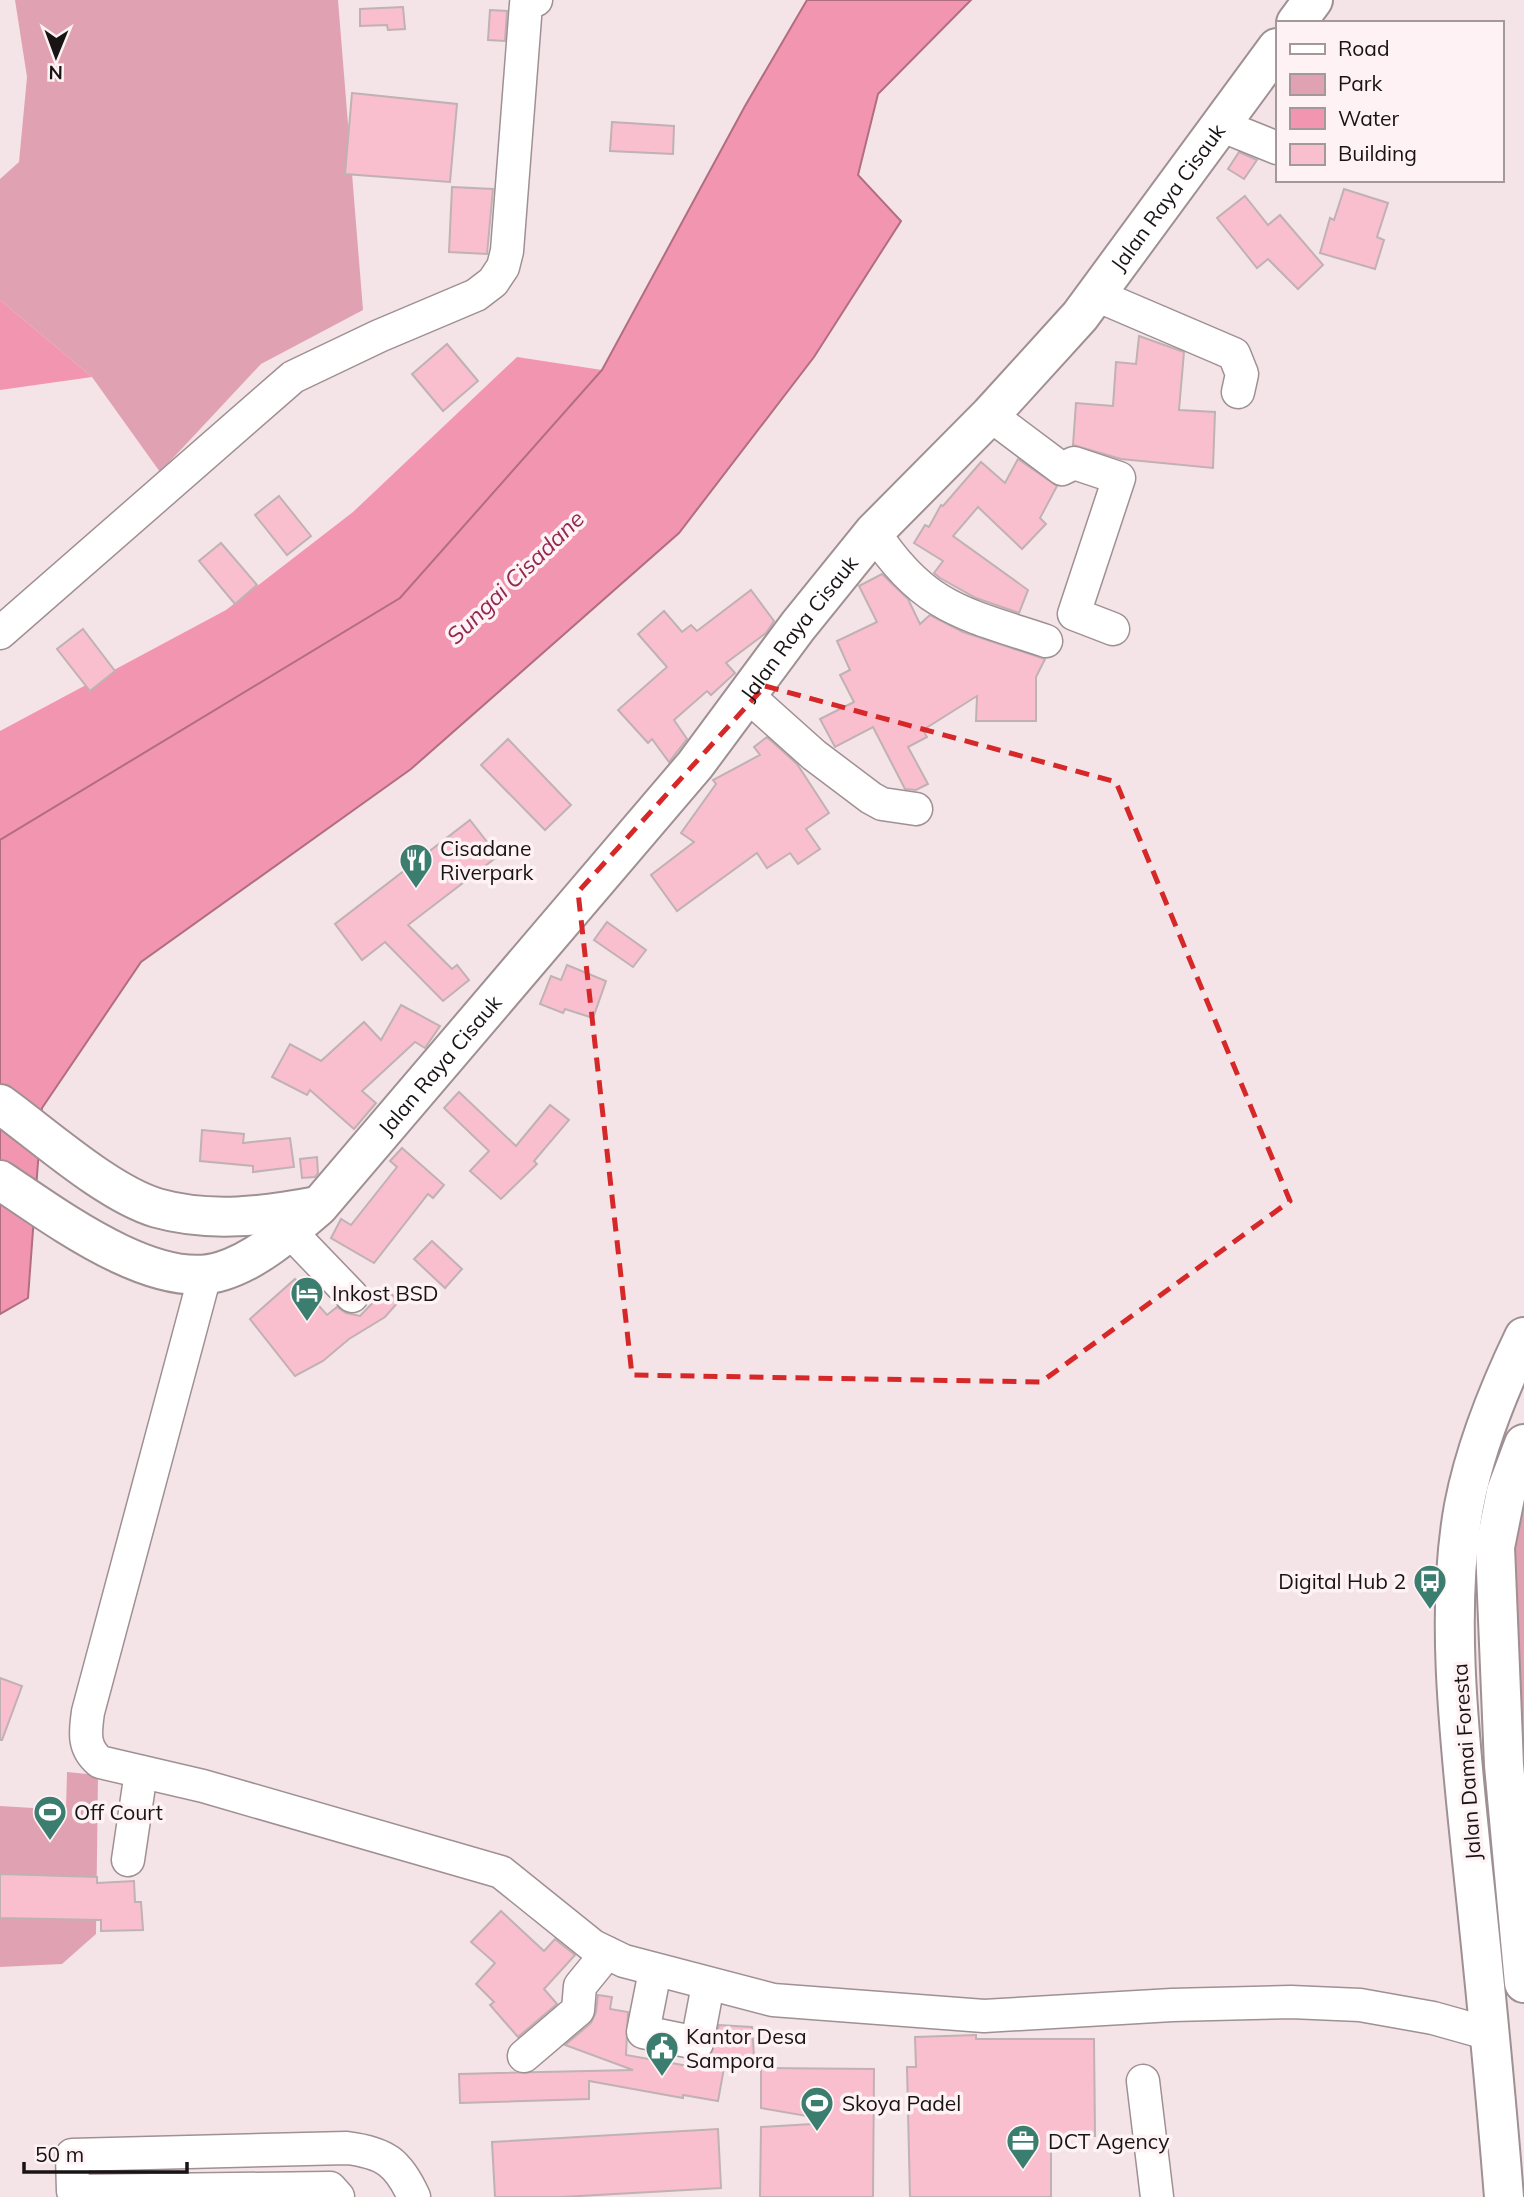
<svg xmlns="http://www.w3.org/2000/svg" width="1524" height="2197" viewBox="0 0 1524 2197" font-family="Mulish,sans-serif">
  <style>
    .green { fill: #e0a2b2 }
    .forest { fill: #f295b0 }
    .water { fill: #f295b0; stroke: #b16e81; stroke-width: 2 }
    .building { fill: #fabfce; stroke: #c0b1b4; stroke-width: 2 }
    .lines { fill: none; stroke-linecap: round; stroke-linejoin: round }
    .minor-casing { stroke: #9f9093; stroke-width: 35 }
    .major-casing { stroke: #9f9093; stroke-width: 42 }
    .minor { stroke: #fff; stroke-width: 32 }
    .major { stroke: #fff; stroke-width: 38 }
    .marked { fill: none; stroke: #d62828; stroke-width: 5; stroke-dasharray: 14 9; stroke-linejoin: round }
    .labels { text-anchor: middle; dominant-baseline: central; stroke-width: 7; stroke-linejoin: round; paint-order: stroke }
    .street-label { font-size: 21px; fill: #181314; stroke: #fff2f5 }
    .poi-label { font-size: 21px; fill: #181314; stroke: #fff2f5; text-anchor: start }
    .water-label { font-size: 23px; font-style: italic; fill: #932851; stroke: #fff2f5 }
  </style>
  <rect width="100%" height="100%" fill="#f4e4e7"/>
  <!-- green -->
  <g class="green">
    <path d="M15 0H338L363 310 261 364 160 472 92 377 0 300V179L19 162 27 77Z"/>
    <path d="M1524 1489V1826L1512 1521Z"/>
    <path d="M67 1772 98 1775 96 1934 62 1964 0 1967V1806L66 1810Z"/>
  </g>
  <!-- forest -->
  <g class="forest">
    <path d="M0 300 92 377 0 390Z"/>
    <path d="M517 357 602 370 400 598 0 840V731L226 610 353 512Z"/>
  </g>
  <!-- water -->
  <path class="water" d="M807 0H971L878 94 858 175 901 221 814 357 679 533 411 769 141 962 42 1108 28 1298 0 1314V840L400 598 602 370 745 106Z"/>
  <!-- building -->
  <g class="building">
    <path d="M403 7 405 29 388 30 387 25 360 26V9Z"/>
    <path d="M490 10 507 11 505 41 488 40Z"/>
    <path d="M352 93 457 104 450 182 345 174Z"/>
    <path d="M612 122 674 126 673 154 610 151Z"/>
    <path d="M1239 152 1257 160 1244 179 1228 169Z"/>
    <path d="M452 187 493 189 487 254 449 252Z"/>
    <path d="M1344 189 1388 203 1377 237 1384 240 1375 269 1320 253 1330 218 1334 220Z"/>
    <path d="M1245 196 1268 225 1280 215 1323 265 1298 289 1268 259 1257 268 1217 218Z"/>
    <path d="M1139 336 1184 352 1179 410 1215 412 1213 468 1121 459 1073 445 1076 403 1113 406 1116 362 1136 364Z"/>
    <path d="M447 344 478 381 443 411 412 374Z"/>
    <path d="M1018 459 1057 486 1040 518 1046 524 1022 549 978 507 953 536 1028 590 1019 613 976 598 940 578 934 573 943 561 914 543 925 525 929 527 941 505 943 506 981 462 1005 483Z"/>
    <path d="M279 496 311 536 287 555 255 515Z"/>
    <path d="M221 543 257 585 235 604 199 561Z"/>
    <path d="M882 574 908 599 920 624 930 615 963 632 1045 659 1036 677V721H976L977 696 923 730 927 737 908 747 928 784 916 790 905 789 873 727 835 747 820 719 854 702 840 675 850 670 837 641 877 622 859 586Z"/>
    <path d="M751 590 774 621 766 633 726 663 735 673 711 695 707 691 674 720 687 739 669 762 652 739 648 743 618 710 667 667 638 634 664 611 682 632 691 625 697 631Z"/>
    <path d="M83 629 115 671 90 691 57 649Z"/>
    <path d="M767 737 797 764 829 813 806 829 820 849 798 864 790 853 767 868 757 853 677 911 651 875 694 842 681 833 716 784 713 780 760 755 754 747Z"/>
    <path d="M508 739 571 805 545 830 481 765Z"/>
    <path d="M470 820 498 856 408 925 452 969 457 965 469 980 443 1001 385 942 362 960 335 924Z"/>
    <path d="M607 922 646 950 633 967 594 940Z"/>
    <path d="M567 965 606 981 593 1018 565 1009 563 1013 540 1004 551 976 561 980Z"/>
    <path d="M401 1005 440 1026 425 1048 415 1042 362 1091 376 1103 354 1129 310 1090 307 1095 272 1077 290 1044 321 1061 364 1022 381 1040Z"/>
    <path d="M459 1092 516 1146 550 1105 569 1120 534 1161 537 1164 501 1199 470 1171 489 1151 444 1108Z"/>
    <path d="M202 1130 244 1134 243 1143 290 1138 294 1167 253 1172V1166L200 1161Z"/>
    <path d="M402 1148 444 1185 433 1198 428 1194 374 1263 331 1238 341 1219 351 1225 397 1167 390 1161Z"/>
    <path d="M317 1157 318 1173 315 1177 302 1178 300 1159Z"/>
    <path d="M432 1241 462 1269 445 1288 414 1259Z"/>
    <path d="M295 1279 327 1315 337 1307 346 1313 360 1316 386 1289 399 1301 385 1317 349 1339 323 1361 295 1376 250 1319Z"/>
    <path d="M0 1678 22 1686 2 1740H0Z"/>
    <path d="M0 1874 97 1877V1883L134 1881 135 1902H141L143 1930 101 1931V1920L0 1918Z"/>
    <path d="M501 1911 544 1951 555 1939 575 1955 544 1989 557 2004 518 2037 490 2005 494 2002 476 1984 495 1963 471 1942Z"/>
    <path d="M598 1995 612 1997 610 2009 628 2012 626 2055 694 2067 695 2062 711 2054 719 2025 752 2027 754 2056 726 2057 718 2101 683 2095V2098L589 2081V2099L460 2103 459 2074 633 2070 565 2045 591 2023 596 2012Z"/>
    <path d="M976 2035V2039H1094L1095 2136 1051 2137V2197H910L907 2067H916L915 2037Z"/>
    <path d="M761 2068 874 2069 873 2197H760L761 2127 812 2124 813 2117 761 2108Z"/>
    <path d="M718 2129 721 2188 562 2197H495L492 2142Z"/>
  </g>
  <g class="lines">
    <defs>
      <g id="minor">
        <path d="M1220 125 1277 148"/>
        <path d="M1096 295 1234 354 1242 374 1238 392"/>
        <path d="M990 415 1062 469 1074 463 1119 478 1074 614 1113 629"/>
        <path d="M874 532C924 609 965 614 1046 641"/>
        <path d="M0 633 293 377 379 336 476 295 493 282 503 267 507 251 526 4 536 0"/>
        <path d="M748 696 814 755 871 798 882 804 916 809"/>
        <path d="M274 1215 352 1296"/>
        <path d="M205 1275 88 1712C85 1733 83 1748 100 1762L203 1786 501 1872 593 1946 624 1961 773 2000 984 2016 1172 2005 1291 2002 1360 2005 1433 2018 1490 2034"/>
        <path d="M128 1860 141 1772"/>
        <path d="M655 1971 643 2032 697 2043 708 1985"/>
        <path d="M524 2056 578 2010 580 1986 607 1953"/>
        <path d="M1143 2081 1157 2197"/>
        <path d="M338 2197 330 2188 73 2191 72 2155 347 2148C385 2153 398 2162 414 2197"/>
      </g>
      <g id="major">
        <path d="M1296 23 1313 0"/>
        <path d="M0 1104C43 1135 107 1193 157 1208 210 1223 265 1216 318 1206"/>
        <path id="s1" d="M0 1180C53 1215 155 1293 222 1271 258 1260 291 1230 319 1206L695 765 798 626 874 532 990 415 1080 316 1277 48"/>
        <path d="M1524 1444 1506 1492 1495 1547 1504 1765 1524 1983"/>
        <path d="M1504 2197C1495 2084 1484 1972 1472 1860 1461 1750 1444 1615 1464 1506 1475 1448 1498 1391 1524 1337"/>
      </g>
    </defs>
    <!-- minor casing -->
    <use href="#minor" class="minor-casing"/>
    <!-- major casing -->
    <use href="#major" class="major-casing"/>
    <!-- minor -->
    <use href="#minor" class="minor"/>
    <!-- major -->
    <use href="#major" class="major"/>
  </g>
  <!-- marked area -->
  <path class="marked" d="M765 686 1116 782 1290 1201 1041 1382 632 1375 578 892Z"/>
  <!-- icons -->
  <defs>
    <symbol id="restaurant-pin" viewBox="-11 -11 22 30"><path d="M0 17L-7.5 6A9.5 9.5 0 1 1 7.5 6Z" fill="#3b7d6e" stroke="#fff2f5"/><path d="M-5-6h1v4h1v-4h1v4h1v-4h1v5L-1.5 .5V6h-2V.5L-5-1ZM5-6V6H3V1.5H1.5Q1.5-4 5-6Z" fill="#fff"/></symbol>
    <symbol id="hotel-pin" viewBox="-11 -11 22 30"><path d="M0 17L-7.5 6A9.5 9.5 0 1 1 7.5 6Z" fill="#3b7d6e" stroke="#fff2f5"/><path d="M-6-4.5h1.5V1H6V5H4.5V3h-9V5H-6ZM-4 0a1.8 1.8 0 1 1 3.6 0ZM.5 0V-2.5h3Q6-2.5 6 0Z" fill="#fff"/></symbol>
    <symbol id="bus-pin" viewBox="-11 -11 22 30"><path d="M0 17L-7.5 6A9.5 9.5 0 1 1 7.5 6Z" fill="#3b7d6e" stroke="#fff2f5"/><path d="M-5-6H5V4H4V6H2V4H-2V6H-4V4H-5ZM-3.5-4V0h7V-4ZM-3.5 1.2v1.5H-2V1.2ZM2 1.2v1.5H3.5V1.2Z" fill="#fff"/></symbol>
    <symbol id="stadium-pin" viewBox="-11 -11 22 30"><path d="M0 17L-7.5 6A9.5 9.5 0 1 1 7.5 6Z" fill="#3b7d6e" stroke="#fff2f5"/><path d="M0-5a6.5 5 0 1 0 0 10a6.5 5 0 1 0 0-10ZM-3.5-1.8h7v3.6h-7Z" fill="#fff"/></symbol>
    <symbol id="civic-pin" viewBox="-11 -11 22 30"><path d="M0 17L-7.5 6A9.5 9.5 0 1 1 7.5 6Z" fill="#3b7d6e" stroke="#fff2f5"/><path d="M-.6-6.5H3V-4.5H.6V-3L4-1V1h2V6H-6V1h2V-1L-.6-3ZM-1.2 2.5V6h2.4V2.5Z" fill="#fff"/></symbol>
    <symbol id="office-pin" viewBox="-11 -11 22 30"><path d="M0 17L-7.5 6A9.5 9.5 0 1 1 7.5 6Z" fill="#3b7d6e" stroke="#fff2f5"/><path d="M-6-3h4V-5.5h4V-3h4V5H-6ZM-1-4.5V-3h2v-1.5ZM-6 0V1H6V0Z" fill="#fff"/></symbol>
  </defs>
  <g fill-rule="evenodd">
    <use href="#restaurant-pin" x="397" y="841" width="38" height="52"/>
    <use href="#hotel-pin" x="288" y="1274" width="38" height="52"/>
    <use href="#bus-pin" x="1411" y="1562" width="38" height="52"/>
    <use href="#stadium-pin" x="31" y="1793" width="38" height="52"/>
    <use href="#civic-pin" x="643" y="2029" width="38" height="52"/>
    <use href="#stadium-pin" x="798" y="2084" width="38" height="52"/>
    <use href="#office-pin" x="1004" y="2122" width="38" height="52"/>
  </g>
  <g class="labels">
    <!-- street labels -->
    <g class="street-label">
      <text stroke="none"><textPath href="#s1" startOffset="1684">Jalan Raya Cisauk</textPath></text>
      <text stroke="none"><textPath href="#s1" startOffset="1116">Jalan Raya Cisauk</textPath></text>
      <text stroke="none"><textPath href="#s1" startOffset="550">Jalan Raya Cisauk</textPath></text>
      <text transform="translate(1466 1762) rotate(-94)">Jalan Damai Foresta</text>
    </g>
    <!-- poi labels -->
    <g class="poi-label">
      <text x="440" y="848">Cisadane<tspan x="440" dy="24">Riverpark</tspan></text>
      <text x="332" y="1293">Inkost BSD</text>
      <text x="1406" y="1581" text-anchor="end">Digital Hub 2</text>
      <text x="74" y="1812">Off Court</text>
      <text x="686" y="2036">Kantor Desa<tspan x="686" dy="24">Sampora</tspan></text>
      <text x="842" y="2103">Skoya Padel</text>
      <text x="1048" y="2141">DCT Agency</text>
    </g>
    <!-- water labels -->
    <g class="water-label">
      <text transform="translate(515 577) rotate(-44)">Sungai Cisadane</text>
    </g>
  </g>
  <!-- legend -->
  <rect x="1276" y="21" width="228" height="161" fill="#fff2f5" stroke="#a3999b" stroke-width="2"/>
  <rect x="1290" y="44" width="35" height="10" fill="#ffffff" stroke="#a3999b" stroke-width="2"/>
  <text x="1338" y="56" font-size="21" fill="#181314">Road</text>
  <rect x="1290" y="74" width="35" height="21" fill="#e0a2b2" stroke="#a3999b" stroke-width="2"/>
  <text x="1338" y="91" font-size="21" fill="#181314">Park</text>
  <rect x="1290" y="108" width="35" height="21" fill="#f295b0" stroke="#a3999b" stroke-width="2"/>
  <text x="1338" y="126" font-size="21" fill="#181314">Water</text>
  <rect x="1290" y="144" width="35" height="21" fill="#fabfce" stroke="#a3999b" stroke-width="2"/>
  <text x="1338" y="161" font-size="21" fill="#181314">Building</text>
  <!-- north arrow -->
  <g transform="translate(56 56) rotate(181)" stroke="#fff2f5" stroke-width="5" paint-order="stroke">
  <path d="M0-5L12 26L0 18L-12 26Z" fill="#181314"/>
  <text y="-10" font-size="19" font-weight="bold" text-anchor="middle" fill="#181314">N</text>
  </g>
  <!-- scale -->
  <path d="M24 2162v10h163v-10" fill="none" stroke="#181314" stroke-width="3.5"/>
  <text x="35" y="2162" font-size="21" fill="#181314" stroke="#fff2f5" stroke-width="5" paint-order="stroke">50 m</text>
</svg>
